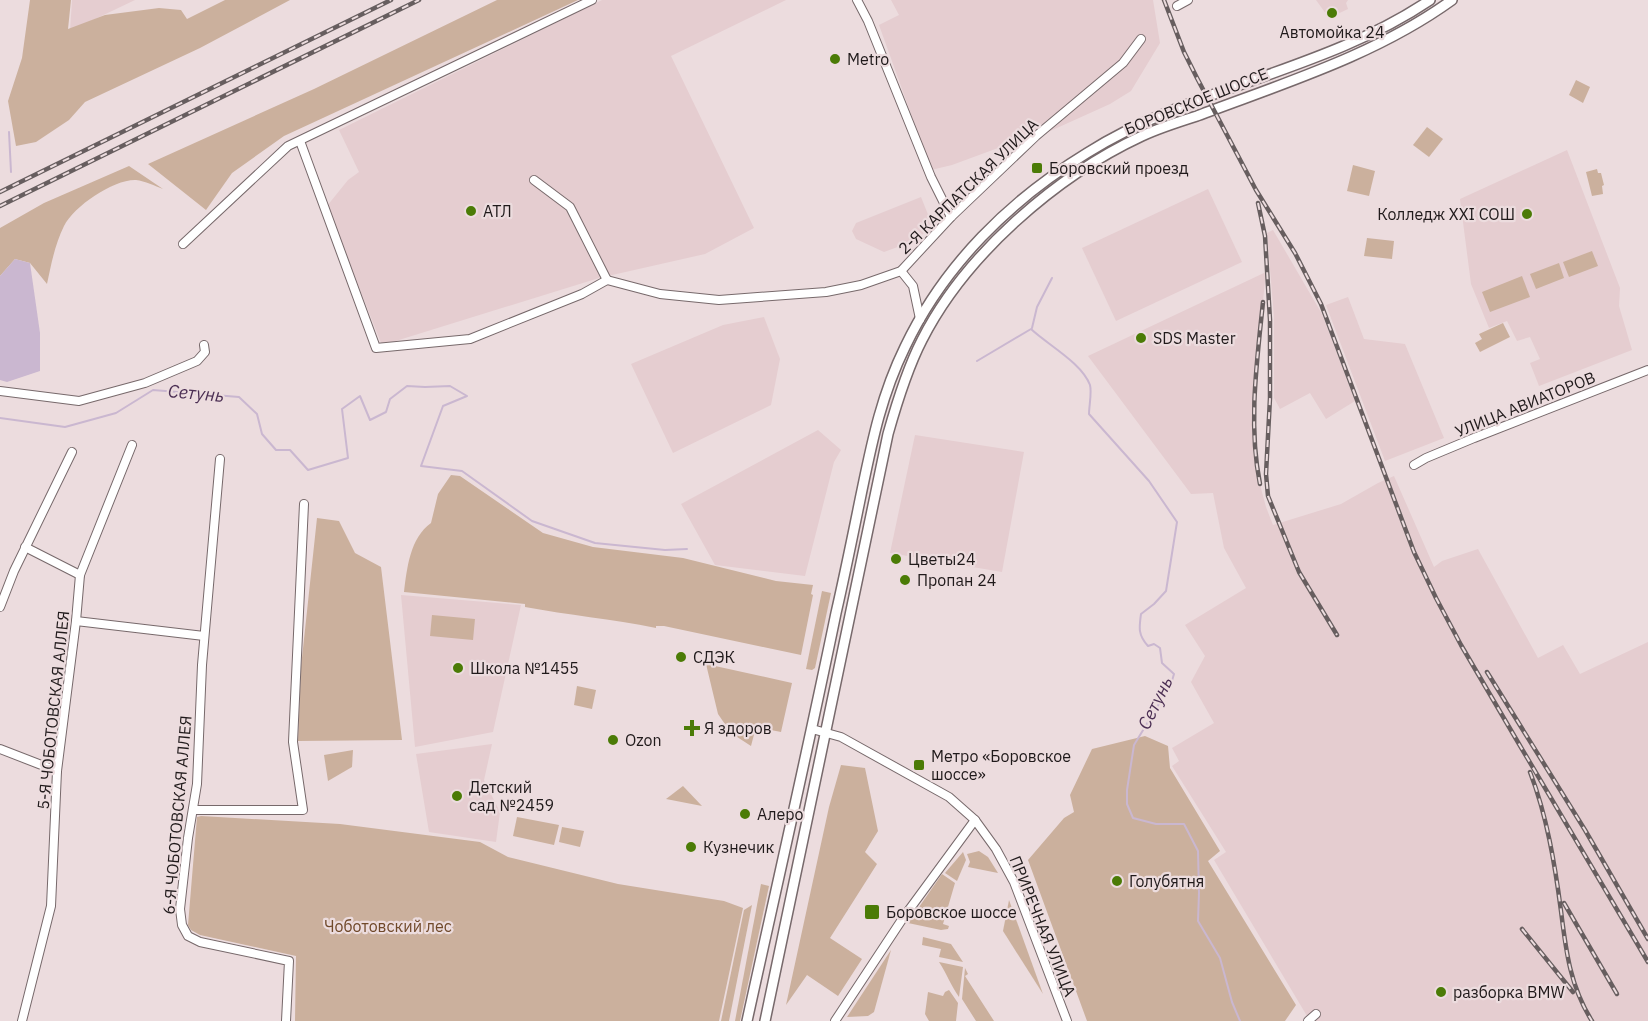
<svg xmlns="http://www.w3.org/2000/svg" width="1648" height="1021" viewBox="0 0 1648 1021" font-family="'IBM Plex Sans',sans-serif">
  <style>
    .built { fill: #e5cdd0 }
    .green { fill: #cbb09d }
    .water { fill: #cab7d0 }
    .lines { fill: none; stroke-linecap: round; stroke-linejoin: round }
    .stream { stroke: #cab7d0; stroke-width: 2 }
    .minor-casing { stroke: #77696b; stroke-width: 10 }
    .major-casing { stroke: #77696b; stroke-width: 12 }
    .minor { stroke: #fff; stroke-width: 8 }
    .major { stroke: #fff; stroke-width: 9 }
    .rail-casing { stroke: #675e5f; stroke-width: 4.5 }
    .rail { stroke: #ecdcde; stroke-width: 2; stroke-dasharray: 7; stroke-linecap: butt }
    .poi-dot { fill: #4b7b06; stroke: #ecdcde; stroke-width: 2 }
    .labels { text-anchor: middle; dominant-baseline: central; stroke-width: 4.5; stroke-linejoin: round; paint-order: stroke }
    .poi-label { font-size: 16px; fill: #201a1b; stroke: #ecdcde; text-anchor: start }
    .street-label { font-size: 16px; fill: #201a1b; stroke: #ecdcde }
    .park-label { font-size: 16px; fill: #70492a; stroke: #ecdcde }
    .water-label { font-size: 18px; font-style: italic; fill: #4b2e53; stroke: #ecdcde }
  </style>
  <rect width="100%" height="100%" fill="#ecdcde"/>
  <!-- built -->
  <g class="built">
    <path d="M72 0H135L70 31Z"/>
    <path d="M602 0H786L671 56 754 228 705 254 599 278 386 344 381 343 327 206 348 180 359 172 339 130Z"/>
    <path d="M891 0H1153L1160 43 1131 91 1110 104 1048 132 1041 127 1035 129 1017 141 952 165 931 170 879 25 899 15Z"/>
    <path d="M1316 0H1348L1346 3 1348 9 1329 18Z"/>
    <path d="M1567 150 1620 288 1619 306 1632 350 1539 386 1530 363 1540 359 1530 337 1517 341 1507 321 1489 328 1471 284 1460 199Z"/>
    <path d="M1208 189 1242 262 1116 321 1082 248Z"/>
    <path d="M921 197 929 217 937 223 914 241 884 252 856 239 852 231 856 223Z"/>
    <path d="M1273 230 1322 314 1355 401 1326 419 1310 393 1280 409 1274 398V317L1267 233Z"/>
    <path d="M1266 272 1260 329 1254 432 1259 481 1266 507 1273 525 1341 504 1378 483 1394 476 1434 567 1442 561 1478 549 1538 658 1563 645 1580 674 1648 642V1021H1310L1214 860 1226 852 1172 766 1179 761 1172 748 1214 723 1191 682 1205 656 1185 625 1246 588 1224 548 1213 493 1191 494 1088 356Z"/>
    <path d="M1348 297 1364 339 1405 344 1444 438 1385 461 1326 305Z"/>
    <path d="M764 317 780 359 771 405 673 453 631 364 723 325Z"/>
    <path d="M818 430 841 450 834 462 805 576 715 565 681 504Z"/>
    <path d="M915 435 1024 452 1002 572 890 553Z"/>
    <path d="M401 595 521 605 493 732 415 747Z"/>
    <path d="M492 744 484 780 500 812 496 842 429 832 416 754Z"/>
  </g>
  <!-- green -->
  <g class="green">
    <path d="M30 0H71L68 29 105 15 159 8 181 10 187 19 225 0H290L200 48 85 102 69 120 36 142 16 146 8 101 22 58Z"/>
    <path d="M497 0H578L284 136 232 173 206 210 148 164 314 89Z"/>
    <path d="M1576 80 1590 87 1583 103 1569 95Z"/>
    <path d="M1427 127 1443 139 1429 157 1413 145Z"/>
    <path d="M1353 165 1375 171 1369 196 1347 191Z"/>
    <path d="M129 166 163 189C155 186 145 181 136 180 114 179 74 206 64 226 55 244 51 265 47 284L30 263 15 259 0 276V228L44 203Z"/>
    <path d="M1597 169 1598 173H1601L1604 185 1602 186 1603 194 1592 196 1586 172Z"/>
    <path d="M1367 238 1394 241 1392 259 1364 256Z"/>
    <path d="M1592 251 1598 266 1569 277 1563 262Z"/>
    <path d="M1559 263 1564 278 1536 289 1530 274Z"/>
    <path d="M1522 276 1530 297 1490 312 1482 292Z"/>
    <path d="M1503 323 1510 337 1480 352 1475 343 1482 339 1479 334Z"/>
    <path d="M451 475 460 476 543 533 593 547 683 558 776 581 813 585 811 594 813 595 801 655 664 626H656V628C612 619 568 615 525 607V604L404 592C407 568 410 538 431 523L438 494Z"/>
    <path d="M317 518 339 521 355 553 381 567 402 740 298 741 301 667Z"/>
    <path d="M822 591 831 593 815 668 812 670 806 669Z"/>
    <path d="M432 615 475 619 473 640 430 636Z"/>
    <path d="M706 664 792 683 781 732 756 727 751 746 731 733 718 714Z"/>
    <path d="M577 686 596 690 592 709 574 705Z"/>
    <path d="M1145 736 1168 746 1170 768 1220 851 1208 861 1296 1005 1285 1021H1087L1028 860 1064 818 1074 812 1070 795 1092 749Z"/>
    <path d="M353 750 352 767 328 781 324 755Z"/>
    <path d="M841 765 865 768 878 831 865 852 877 864 830 938 862 959 838 996 807 975 786 1005 829 807Z"/>
    <path d="M683 786 702 806 666 799Z"/>
    <path d="M201 816 340 824 480 842 508 857 618 884 724 901 743 908 719 1021H295L296 956 200 935 191 930 188 925 197 817Z"/>
    <path d="M517 817 559 825 554 845 513 836Z"/>
    <path d="M562 827 584 831 580 847 559 842Z"/>
    <path d="M979 851 988 857 998 873 968 867 970 862 967 854Z"/>
    <path d="M963 852 966 860 957 881 945 873Z"/>
    <path d="M942 874 955 883 943 924 949 926 948 929 941 930 908 923Z"/>
    <path d="M761 884 769 886 740 1021H735Z"/>
    <path d="M1009 900 1043 994 1003 931Z"/>
    <path d="M752 905 729 1021H721L744 910Z"/>
    <path d="M923 937 951 944 963 962 939 957 941 949 922 945Z"/>
    <path d="M891 950 874 1012 868 1016 847 1017Z"/>
    <path d="M939 962 963 967 959 997C951 986 947 974 939 962Z"/>
    <path d="M965 968 968 974 965 976 994 1021H976L962 999Z"/>
    <path d="M949 990 958 1003 956 1021H929L925 1014 928 992 943 996 945 992Z"/>
  </g>
  <!-- water -->
  <path class="water" d="M15 259 30 263 40 333V371L7 382 0 380V276Z"/>
  <g class="lines">
    <!-- stream -->
    <g class="stream">
      <path d="M9 132 11 172"/>
      <path d="M1032 328 1037 307 1052 278"/>
      <path d="M977 361 1031 329C1048 345 1082 363 1090 385 1092 393 1089 406 1089 414L1149 481 1177 522 1166 591 1154 604 1141 614C1139 628 1138 635 1148 646L1154 644 1160 648 1162 663 1174 674 1171 684 1134 745 1127 790V804L1133 818 1156 824H1184L1198 851 1199 893 1198 921 1220 958 1232 1002 1240 1021"/>
      <path d="M0 418 65 427 116 413 153 390 239 397 257 414 262 434 276 450H290L308 470 348 458 342 409 360 396 370 420 386 412 390 399 407 386 425 387 450 386 467 396 443 406 421 466 462 471 532 521 595 543 665 550 687 549"/>
    </g>
    <defs>
      <g id="minor">
        <path d="M857 0 868 21 931 177 951 217"/>
        <path d="M1177 6 1188 0"/>
        <path d="M300 141 376 348 470 339 582 294 607 280"/>
        <path d="M534 180 570 207 607 280"/>
        <path d="M183 244 288 146 592 0"/>
        <path d="M901 271 913 286 920 319"/>
        <path d="M607 280 660 294 719 300 826 292 861 285 901 271 951 217 1036 136 1123 63 1141 39"/>
        <path d="M0 391 79 401 145 383 197 361 205 352 204 345"/>
        <path d="M220 459 202 665 197 784 188 838 180 909 182 925 188 936 200 942 289 961 286 1021"/>
        <path d="M1414 465 1426 458 1474 438 1648 370"/>
        <path d="M25 547 80 575"/>
        <path d="M0 607 14 571 72 452"/>
        <path d="M76 621 204 636"/>
        <path d="M812 729 841 737 949 797 975 820 996 849 1014 882 1067 1021"/>
        <path d="M0 749 57 771"/>
        <path d="M193 810H303L293 742 304 504"/>
        <path d="M22 1021 51 906 57 771 76 621 80 575 132 445"/>
        <path d="M835 1021 903 918 975 820"/>
        <path d="M1308 1021 1316 1014"/>
      </g>
      <g id="major">
        <path d="M747 1021C777 885 808 749 836 613 845 574 853 534 861 495 872 442 881 396 905 347 944 265 1010 200 1087 153 1194 86 1325 71 1430 0"/>
        <path d="M765 1021 888 434C897 402 907 369 922 340 965 255 1056 176 1142 136 1159 128 1178 122 1197 116 1284 83 1376 55 1452 0"/>
      </g>
    </defs>
    <!-- minor casing -->
    <use href="#minor" class="minor-casing"/>
    <!-- major casing -->
    <use href="#major" class="major-casing"/>
    <!-- minor -->
    <use href="#minor" class="minor"/>
    <!-- major -->
    <use href="#major" class="major"/>
    <defs>
      <g id="rail">
        <path d="M1164 0 1184 52 1197 78 1256 190 1295 253 1321 304 1414 552 1436 598 1461 645 1519 744 1648 962"/>
        <path d="M0 192 391 0"/>
        <path d="M1258 203 1265 236 1270 320V398L1266 474 1268 496 1299 572 1337 635"/>
        <path d="M0 206 419 0"/>
        <path d="M1260 484C1248 425 1257 361 1263 302"/>
        <path d="M1487 672 1585 830 1648 939"/>
        <path d="M1530 772C1547 816 1555 865 1561 911 1566 951 1570 986 1592 1021"/>
        <path d="M1564 903 1617 994"/>
        <path d="M1522 929 1573 992"/>
      </g>
    </defs>
    <!-- rail casing -->
    <use href="#rail" class="rail-casing"/>
    <!-- rail -->
    <use href="#rail" class="rail"/>
  </g>
  <!-- markers -->
  <g class="poi-dot">
    <circle cx="1332" cy="13" r="6"/>
    <circle cx="835" cy="59" r="6"/>
    <rect x="1031" y="162" width="12" height="12" rx="3"/>
    <circle cx="471" cy="211" r="6"/>
    <circle cx="1527" cy="214" r="6"/>
    <circle cx="1141" cy="338" r="6"/>
    <circle cx="896" cy="559" r="6"/>
    <circle cx="905" cy="580" r="6"/>
    <circle cx="681" cy="657" r="6"/>
    <circle cx="458" cy="668" r="6"/>
    <path d="M689 719h6v6h6v6h-6v6h-6v-6h-6v-6h6z"/>
    <circle cx="613" cy="740" r="6"/>
    <rect x="913" y="759" width="12" height="12" rx="3"/>
    <circle cx="457" cy="796" r="6"/>
    <circle cx="745" cy="814" r="6"/>
    <circle cx="691" cy="847" r="6"/>
    <circle cx="1117" cy="881" r="6"/>
    <rect x="864" y="904" width="16" height="16" rx="3"/>
    <circle cx="1441" cy="992" r="6"/>
  </g>
  <g class="labels">
    <!-- poi labels -->
    <g class="poi-label">
      <text x="1332" y="32" text-anchor="middle">Автомойка 24</text>
      <text x="847" y="59">Metro</text>
      <text x="1049" y="168">Боровский проезд</text>
      <text x="483" y="211">АТЛ</text>
      <text x="1515" y="214" text-anchor="end">Колледж XXI СОШ</text>
      <text x="1153" y="338">SDS Master</text>
      <text x="908" y="559">Цветы24</text>
      <text x="917" y="580">Пропан 24</text>
      <text x="693" y="657">СДЭК</text>
      <text x="470" y="668">Школа №1455</text>
      <text x="704" y="728">Я здоров</text>
      <text x="625" y="740">Ozon</text>
      <text x="931" y="756">Метро «Боровское<tspan x="931" dy="18">шоссе»</tspan></text>
      <text x="469" y="787">Детский<tspan x="469" dy="18">сад №2459</tspan></text>
      <text x="757" y="814">Алеро</text>
      <text x="703" y="847">Кузнечик</text>
      <text x="1129" y="881">Голубятня</text>
      <text x="886" y="912">Боровское шоссе</text>
      <text x="1453" y="992">разборка BMW</text>
    </g>
    <!-- street labels -->
    <g class="street-label">
      <text transform="translate(1196 101) rotate(-22)">БОРОВСКОЕ ШОССЕ</text>
      <text transform="translate(968 186) rotate(-44)">2-Я КАРПАТСКАЯ УЛИЦА</text>
      <text transform="translate(1525 404) rotate(-22)">УЛИЦА АВИАТОРОВ</text>
      <text transform="translate(53 710) rotate(-84)">5-Я ЧОБОТОВСКАЯ АЛЛЕЯ</text>
      <text transform="translate(177 815) rotate(-85)">6-Я ЧОБОТОВСКАЯ АЛЛЕЯ</text>
      <text transform="translate(1043 926) rotate(68)">ПРИРЕЧНАЯ УЛИЦА</text>
    </g>
    <!-- park labels -->
    <g class="park-label">
      <text x="388" y="926">Чоботовский лес</text>
    </g>
    <!-- water labels -->
    <g class="water-label">
      <text transform="translate(196 393) rotate(5)">Сетунь</text>
      <text transform="translate(1155 703) rotate(-64)">Сетунь</text>
    </g>
  </g>
</svg>
